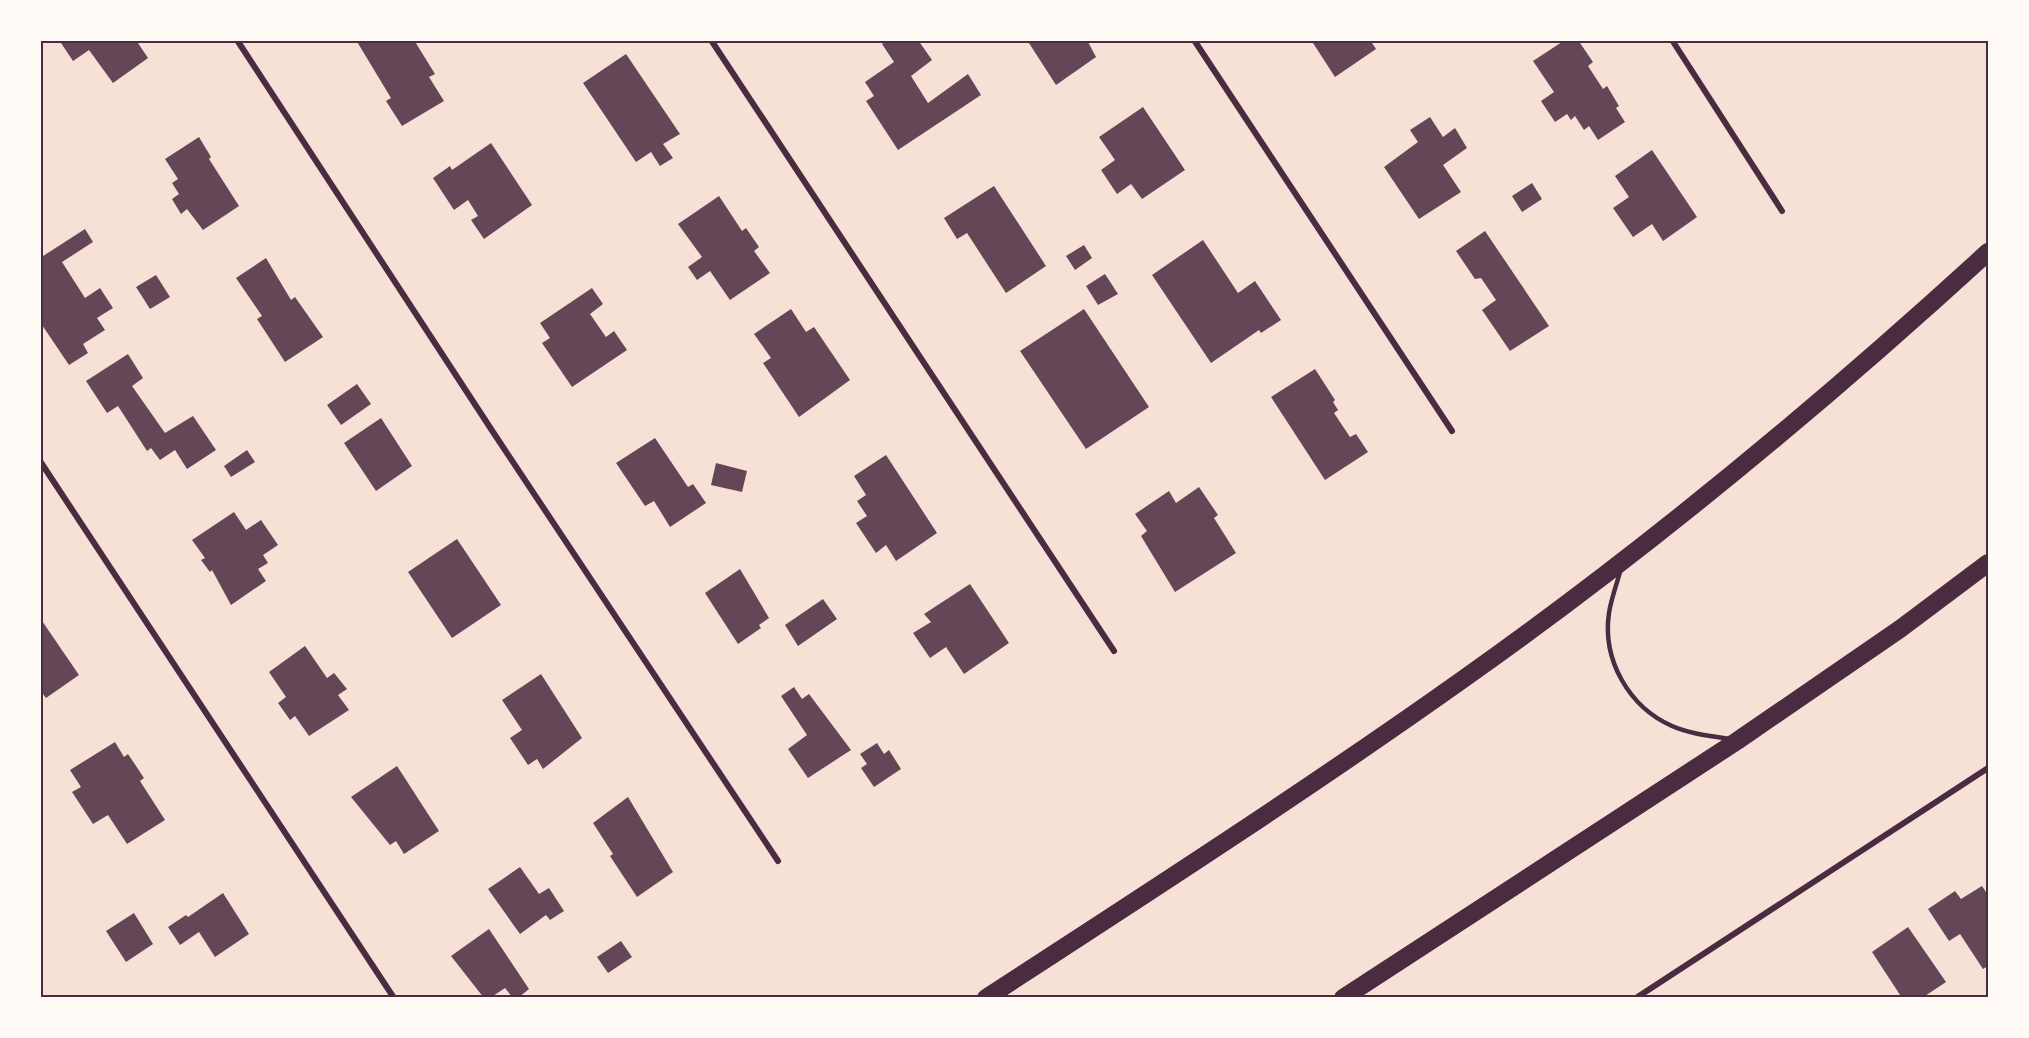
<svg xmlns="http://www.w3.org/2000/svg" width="2029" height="1038" viewBox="0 0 2029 1038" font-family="Georgia,serif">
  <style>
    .building { fill: #644757 }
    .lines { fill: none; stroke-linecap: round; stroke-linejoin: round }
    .service { stroke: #4a2c40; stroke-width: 4.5 }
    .minor { stroke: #4a2c40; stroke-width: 6 }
    .motorway { stroke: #4a2c40; stroke-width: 18 }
    .neatline { fill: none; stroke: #4a2c40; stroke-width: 2 }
  </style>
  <rect width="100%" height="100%" fill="#f7e1d7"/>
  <!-- building -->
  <g class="building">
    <path d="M59 40H136L148 58 113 83 89 50 73 61Z"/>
    <path d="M356 40H414L435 74 429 77 444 101 402 126 386 101 391 98Z"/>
    <path d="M888 40H918L932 60 911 76 928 103 968 74 981 95 898 150 866 101 874 96 865 82 894 62 882 44Z"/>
    <path d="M1027 40H1087L1096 57 1056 85Z"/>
    <path d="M1311 40H1370L1376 49 1335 77Z"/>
    <path d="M1565 40H1578L1593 62 1588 66 1603 89 1607 86 1619 106 1616 108 1625 122 1598 140 1589 126 1584 130 1575 116 1571 120 1567 114 1555 122 1541 101 1554 92 1533 61Z"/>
    <path d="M626 54 680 134 663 144 673 158 660 166 651 152 636 162 583 83Z"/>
    <path d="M1143 107 1185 170 1142 199 1131 184 1117 194 1101 170 1115 160 1099 137Z"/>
    <path d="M1430 117 1443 137 1455 128 1467 148 1443 165 1461 192 1419 219 1384 167 1418 142 1410 130Z"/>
    <path d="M199 137 211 157 209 159 239 206 203 230 187 209 181 214 172 199 179 194 172 183 178 179 165 159Z"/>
    <path d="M491 143 532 205 484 239 471 220 478 216 468 200 454 210 433 178 450 166 452 170Z"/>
    <path d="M1652 150 1697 217 1663 241 1652 224 1633 237 1613 208 1629 197 1615 176Z"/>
    <path d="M1532 183 1542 199 1522 212 1512 196Z"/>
    <path d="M994 186 1046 266 1006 293 967 233 957 239 944 218Z"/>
    <path d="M719 196 742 231 746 228 759 247 754 251 770 273 730 300 710 271 697 280 688 267 702 257 678 224Z"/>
    <path d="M85 229 93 242 62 262 85 298 100 288 113 308 97 318 105 330 83 344 88 353 69 365 40 322V258Z"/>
    <path d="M1485 231 1549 326 1510 351 1482 310 1496 300 1481 278 1475 279 1456 251Z"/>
    <path d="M1203 240 1238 293 1255 281 1281 320 1261 333 1259 330 1211 363 1152 275Z"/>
    <path d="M1084 245 1092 258 1075 270 1066 256Z"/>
    <path d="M266 258 291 300 295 297 323 337 285 362 257 319 262 316 236 278Z"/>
    <path d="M1105 274 1118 294 1098 305 1086 286Z"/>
    <path d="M156 275 170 297 150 309 136 287Z"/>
    <path d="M592 288 603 304 590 314 606 337 614 331 627 350 572 387 542 343 550 338 540 323Z"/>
    <path d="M791 309 806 332 814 327 850 380 799 417 763 363 771 358 754 334Z"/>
    <path d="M1084 309 1149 407 1086 449 1020 351Z"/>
    <path d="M128 354 143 378 132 386 165 433 193 416 216 450 187 469 175 450 160 460 151 448 147 451 118 406 107 413 86 381Z"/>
    <path d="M1315 369 1335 400 1333 402 1338 410 1334 413 1350 437 1356 434 1368 452 1325 480 1271 397Z"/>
    <path d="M357 384 371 404 341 425 327 405Z"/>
    <path d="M381 418 412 466 376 491 344 443Z"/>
    <path d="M655 438 688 487 693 484 706 503 670 527 654 501 645 506 616 463Z"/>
    <path d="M247 450 255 462 231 477 224 466Z"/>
    <path d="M886 455 937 533 896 561 886 545 876 553 856 523 867 516 857 501 866 495 854 476Z"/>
    <path d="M716 463 747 471 742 492 711 485Z"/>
    <path d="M1199 487 1218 515 1214 518 1236 553 1175 592 1141 536 1147 531 1135 514 1169 491 1176 503Z"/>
    <path d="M234 512 246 530 261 520 278 545 263 555 268 563 258 569 266 581 231 605 212 570 210 572 201 560 205 558 192 540Z"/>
    <path d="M457 539 501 605 452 638 408 572Z"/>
    <path d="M740 569 769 618 759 625 761 628 738 644 705 593Z"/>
    <path d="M970 584 1009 643 964 674 946 647 930 658 913 633 931 622 924 614Z"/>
    <path d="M823 599 837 619 798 646 785 625Z"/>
    <path d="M40 618 79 675 46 698 40 690Z"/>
    <path d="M305 646 327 678 334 673 347 689 338 695 349 710 309 736 295 716 290 720 278 703 286 697 269 672Z"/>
    <path d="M541 674 582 738 543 769 537 759 528 765 510 738 522 730 502 700Z"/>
    <path d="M794 687 802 699 809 694 851 750 808 778 788 749 807 735 781 696Z"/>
    <path d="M115 742 124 757 128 754 144 778 140 781 165 820 127 844 108 815 93 824 72 792 81 787 70 770Z"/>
    <path d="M877 743 884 754 889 750 901 769 874 787 861 768 867 764 860 754Z"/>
    <path d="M397 766 439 831 404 854 396 841 390 845 351 797Z"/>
    <path d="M628 797 673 872 637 897 610 856 613 854 593 823Z"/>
    <path d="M520 867 539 894 549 888 564 911 550 920 546 915 520 934 488 889Z"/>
    <path d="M1982 886 1988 895V966L1983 969 1960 934 1949 941 1928 909 1955 891 1961 899Z"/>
    <path d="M223 893 249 934 215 957 199 932 180 945 168 927 186 915 188 917Z"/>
    <path d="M134 913 153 944 126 962 106 931Z"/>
    <path d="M1908 927 1946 982 1922 998H1902L1872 952Z"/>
    <path d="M489 929 529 989 518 998H513L505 988 490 998H484L451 956Z"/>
    <path d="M621 941 632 957 608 973 597 957Z"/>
  </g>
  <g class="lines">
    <!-- service -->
    <path class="service" d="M1621 569C1617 583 1611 599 1609 613 1602 660 1629 707 1672 726 1690 734 1710 736 1730 739"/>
    <!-- minor -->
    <g class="minor">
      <path d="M237 40 493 432 778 861"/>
      <path d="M711 40 1114 651"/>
      <path d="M1194 40 1452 431"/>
      <path d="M1672 40 1782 211"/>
      <path d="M40 461 394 998"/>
      <path d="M1636 998 1988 768"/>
    </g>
    <!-- motorway -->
    <g class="motorway">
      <path d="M986 998C1146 894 1307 790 1462 680 1646 550 1822 404 1988 252"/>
      <path d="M1343 998 1737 741 1900 629 1988 563"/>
    </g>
  </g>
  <!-- border -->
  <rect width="2029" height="1038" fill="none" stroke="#fffaf5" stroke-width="84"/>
  <rect x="42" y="42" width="1945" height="954" class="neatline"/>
</svg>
